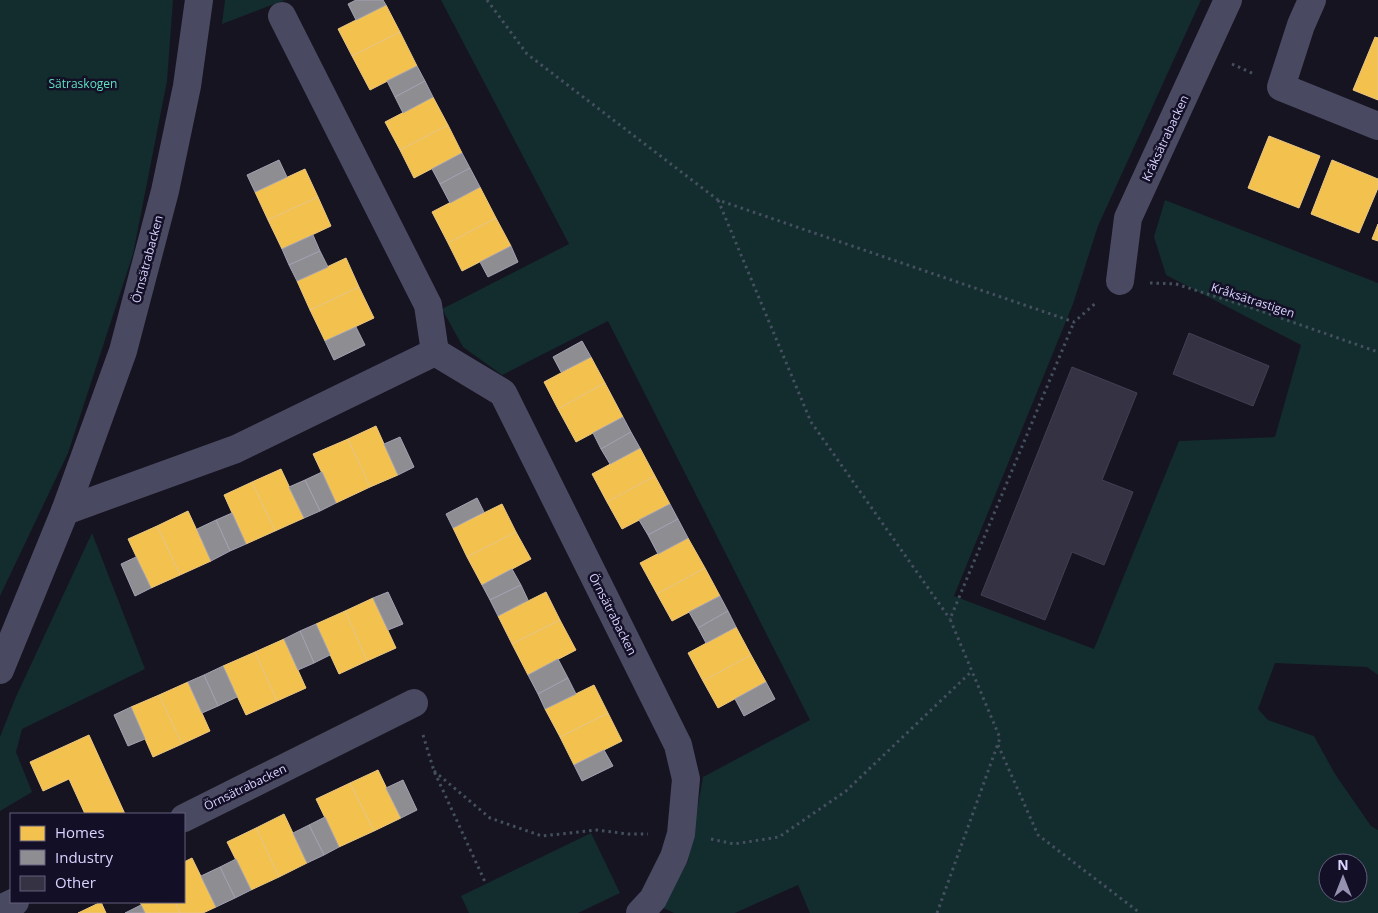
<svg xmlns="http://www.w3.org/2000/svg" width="1378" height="913" viewBox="0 0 1378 913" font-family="'Open Sans',sans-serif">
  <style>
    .green { fill: #132c2d; fill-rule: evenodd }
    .homes { fill: #f2c14e; stroke: #eac783 }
    .industry { fill: #8d8d92; stroke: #a4a2b3 }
    .building { fill: #343243; stroke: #433f54 }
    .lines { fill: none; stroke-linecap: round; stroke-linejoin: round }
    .path { stroke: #44505f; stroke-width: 3; stroke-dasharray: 2.5 4; stroke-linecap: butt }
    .street { stroke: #4a4962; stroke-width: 28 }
    .labels { text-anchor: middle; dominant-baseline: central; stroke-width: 5; stroke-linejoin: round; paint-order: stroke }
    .park-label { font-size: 12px; fill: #5fe0c0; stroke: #130f26 }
    .street-label { font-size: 12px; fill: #d9d4ff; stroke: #130f26 }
  </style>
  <rect width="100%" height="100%" fill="#161421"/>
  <!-- green -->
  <g class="green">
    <path d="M0 0H173L167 81 133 254 68 453 0 596Z"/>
    <path d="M225 0H285L222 24Z"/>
    <path d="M441 0H1201L1098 226 1073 304 954 596 1094 649 1179 441 1275 437 1301 345 1166 275 1154 237 1165 200 1378 283V675L1367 667 1275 663 1258 709 1268 720 1314 736 1335 774 1371 826 1378 830V913H810L798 885 735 913H674L663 908 688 861 703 777 810 720 608 321 502 375 463 347 442 309 569 244ZM1328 863H1358V893H1328Z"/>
    <path d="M92 533 145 669 22 729 16 752 32 792 0 811V737L15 699Z"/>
    <path d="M591 833 620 893 578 913H469L461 896Z"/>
  </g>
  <!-- homes -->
  <g class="homes">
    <path d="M386 5 400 32 352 56 338 29Z"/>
    <path d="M400 32 417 66 370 90 352 56Z"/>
    <path d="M1375 37 1378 38V100L1353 90Z"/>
    <path d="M433 97 448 125 400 150 385 122Z"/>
    <path d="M448 125 462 153 414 178 400 150Z"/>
    <path d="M1269 136 1320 156 1299 208 1248 188Z"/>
    <path d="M1332 160 1378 179V188L1359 233 1311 214Z"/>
    <path d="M305 169 318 197 268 220 255 192Z"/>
    <path d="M480 187 496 218 448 243 432 212Z"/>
    <path d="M318 197 331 226 282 249 268 220Z"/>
    <path d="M496 218 511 246 462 271 448 243Z"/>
    <path d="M1378 224V241L1372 239Z"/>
    <path d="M346 258 359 287 310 310 297 281Z"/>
    <path d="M359 287 374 318 325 341 310 310Z"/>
    <path d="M591 357 605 383 558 409 544 382Z"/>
    <path d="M605 383 623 417 576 442 558 409Z"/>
    <path d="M376 426 398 475 370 487 348 439Z"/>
    <path d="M348 439 370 487 336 503 313 454Z"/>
    <path d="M640 448 655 476 607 502 592 474Z"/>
    <path d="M281 469 304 518 275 531 252 482Z"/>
    <path d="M655 476 670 504 622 529 607 502Z"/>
    <path d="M252 482 275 531 246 544 224 495Z"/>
    <path d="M502 504 516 532 467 557 453 528Z"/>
    <path d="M188 511 211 561 180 575 157 526Z"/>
    <path d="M157 526 180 575 151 588 128 539Z"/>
    <path d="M516 532 531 559 482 585 467 557Z"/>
    <path d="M688 538 705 568 657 594 640 563Z"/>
    <path d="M705 568 720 596 672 621 657 594Z"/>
    <path d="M546 592 560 620 512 644 498 616Z"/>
    <path d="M373 598 396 648 367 661 345 611Z"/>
    <path d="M345 611 367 661 339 674 316 624Z"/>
    <path d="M560 620 576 650 528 675 512 644Z"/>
    <path d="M736 627 751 655 703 681 688 653Z"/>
    <path d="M284 639 306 688 277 701 255 652Z"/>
    <path d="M255 652 277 701 246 715 223 666Z"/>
    <path d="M751 655 766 682 718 708 703 681Z"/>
    <path d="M188 682 210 731 182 744 159 695Z"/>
    <path d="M594 685 608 713 560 737 545 709Z"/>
    <path d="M159 695 182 744 153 757 131 707Z"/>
    <path d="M608 713 622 741 574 765 560 737Z"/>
    <path d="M89 735 125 814H85L69 779 43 791 30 762Z"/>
    <path d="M378 770 401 818 374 831 350 783Z"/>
    <path d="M350 783 374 831 339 847 316 799Z"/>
    <path d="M284 814 307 863 279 877 256 828Z"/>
    <path d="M256 828 279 877 251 890 227 842Z"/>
    <path d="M192 858 216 907 203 913H180L175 902H184V862Z"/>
    <path d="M101 902 106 913H78Z"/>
    <path d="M140 902H175L180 913H145Z"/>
  </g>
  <!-- industry -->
  <g class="industry">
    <path d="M356 0H383L386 5 356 20 348 4Z"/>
    <path d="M417 66 425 81 395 97 387 81Z"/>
    <path d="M425 81 433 97 403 113 395 97Z"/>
    <path d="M462 153 470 168 440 184 432 169Z"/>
    <path d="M279 160 287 177 255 192 247 175Z"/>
    <path d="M470 168 480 187 450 203 440 184Z"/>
    <path d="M313 235 320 251 289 265 282 249Z"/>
    <path d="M511 246 518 262 488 277 480 262Z"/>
    <path d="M320 251 328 267 297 281 289 265Z"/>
    <path d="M356 327 365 345 334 360 325 341Z"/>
    <path d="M582 341 591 357 561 372 553 357Z"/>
    <path d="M623 417 631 432 601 449 593 433Z"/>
    <path d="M631 432 640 448 610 464 601 449Z"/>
    <path d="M400 437 414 467 398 475 384 444Z"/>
    <path d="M322 472 336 503 320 511 305 480Z"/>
    <path d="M305 480 320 511 304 518 289 487Z"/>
    <path d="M477 498 484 512 453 528 446 514Z"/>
    <path d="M670 504 678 519 648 535 639 520Z"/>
    <path d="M232 513 246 544 230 551 216 520Z"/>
    <path d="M678 519 688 538 658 554 648 535Z"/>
    <path d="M216 520 230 551 211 561 197 529Z"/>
    <path d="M136 557 151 588 135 596 121 564Z"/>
    <path d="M512 569 521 585 490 600 482 585Z"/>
    <path d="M521 585 528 600 498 616 490 600Z"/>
    <path d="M388 592 403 624 388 630 373 598Z"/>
    <path d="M720 596 728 611 698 628 689 612Z"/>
    <path d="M728 611 736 627 706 643 698 628Z"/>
    <path d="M316 624 330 655 314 663 300 631Z"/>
    <path d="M300 631 314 663 298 670 284 639Z"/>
    <path d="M558 659 568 678 538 694 528 675Z"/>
    <path d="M223 666 237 697 218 706 204 675Z"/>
    <path d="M204 675 218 706 202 713 188 682Z"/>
    <path d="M568 678 576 694 545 709 538 694Z"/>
    <path d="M766 682 775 699 744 716 735 699Z"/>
    <path d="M131 707 145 739 128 746 114 715Z"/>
    <path d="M604 750 613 766 582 781 574 765Z"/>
    <path d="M403 780 417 810 401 818 386 788Z"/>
    <path d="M325 817 339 847 324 855 309 825Z"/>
    <path d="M309 825 324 855 307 863 293 833Z"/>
    <path d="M236 859 251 890 235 898 220 867Z"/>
    <path d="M220 867 235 898 216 907 201 876Z"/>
    <path d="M141 905 145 913H125Z"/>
  </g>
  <!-- building -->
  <g class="building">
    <path d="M1189 333 1269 366 1253 406 1173 374Z"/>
    <path d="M1072 367 1137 393 1102 480 1133 492 1104 565 1072 552 1045 620 981 595Z"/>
  </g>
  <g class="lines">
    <!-- path -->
    <g class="path">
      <path d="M487 0 527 54 718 200 1074 322 1097 302"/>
      <path d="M1232 64 1254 74"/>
      <path d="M718 200 811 422 950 619"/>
      <path d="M1150 283 1176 284 1255 309 1378 352"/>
      <path d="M423 735 434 771 486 884"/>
      <path d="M998 745 1038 835 1140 913"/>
      <path d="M434 771 490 818 542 836 597 830 628 834H648"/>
      <path d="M711 839 734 844 779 837 846 791 972 671"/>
      <path d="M937 913 1000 738 950 619 1074 322"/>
    </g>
    <!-- street -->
    <g class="street">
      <path d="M1312 0 1301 25 1281 87 1378 126"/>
      <path d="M282 16 428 305 435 352"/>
      <path d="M1120 281 1128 218 1228 0"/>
      <path d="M65 511 236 449 435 352 503 393 678 745 686 779 681 834 674 857 653 899 640 913"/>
      <path d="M0 670 65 511 123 351 165 191 187 86 199 0"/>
      <path d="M184 818 414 703"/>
      <path d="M0 909 15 902"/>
    </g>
  </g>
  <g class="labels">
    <!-- park labels -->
    <g class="park-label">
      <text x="83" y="83">Sätraskogen</text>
    </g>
    <!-- street labels -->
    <g class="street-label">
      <text transform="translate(1165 138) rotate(-65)">Kråksätrabacken</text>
      <text transform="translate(147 259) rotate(-75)">Örnsätrabacken</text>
      <text transform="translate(1253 300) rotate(18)">Kråksätrastigen</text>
      <text transform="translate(613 614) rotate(63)">Örnsätrabacken</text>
      <text transform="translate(245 787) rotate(-26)">Örnsätrabacken</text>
    </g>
  </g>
  <!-- legend -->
  <rect x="10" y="813" width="175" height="90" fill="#130f26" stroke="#625e7d"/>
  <rect x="20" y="826" width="25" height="15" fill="#f2c14e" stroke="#625e7d"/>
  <text x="55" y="838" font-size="15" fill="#d9d4ff">Homes</text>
  <rect x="20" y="850" width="25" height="15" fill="#8d8d92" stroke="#625e7d"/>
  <text x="55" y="863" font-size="15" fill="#d9d4ff">Industry</text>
  <rect x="20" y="876" width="25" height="15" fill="#343243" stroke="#625e7d"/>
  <text x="55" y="888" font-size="15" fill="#d9d4ff">Other</text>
  <!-- north arrow -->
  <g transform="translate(1343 878)"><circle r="24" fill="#130f26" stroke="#625e7d"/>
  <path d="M0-4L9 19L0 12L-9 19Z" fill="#9591b1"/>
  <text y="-8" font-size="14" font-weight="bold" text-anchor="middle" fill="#d9d4ff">N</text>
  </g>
</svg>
